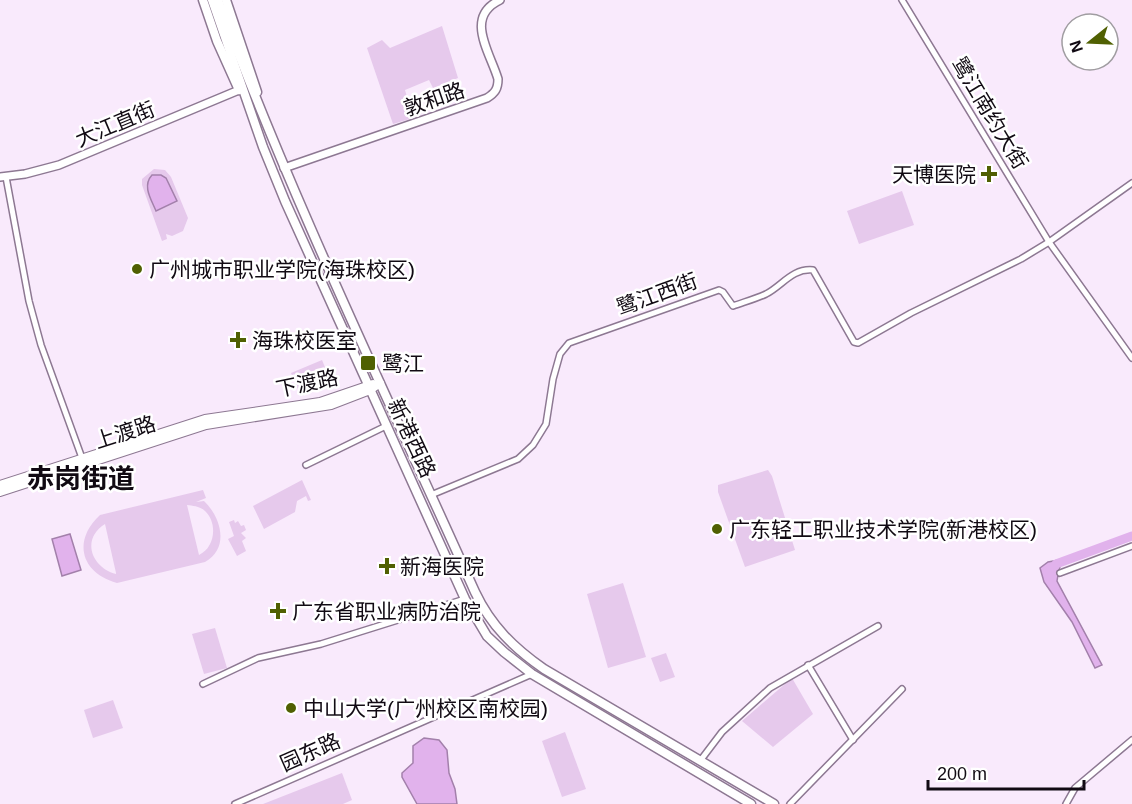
<svg xmlns="http://www.w3.org/2000/svg" width="1132" height="804" viewBox="0 0 1132 804" font-family="Arial,'Noto Sans SC',sans-serif">
  <style>
    .green { fill: #e6c9ec; fill-rule: evenodd }
    .water { fill: #e1b2ec; stroke: #a380ab; stroke-width: 1.5 }
    .lines { fill: none; stroke-linecap: round; stroke-linejoin: round }
    .river { stroke: #e1b2ec; stroke-width: 9 }
    .minor-casing { stroke: #8d7892; stroke-width: 8 }
    .tertiary-casing { stroke: #8d7892; stroke-width: 10 }
    .secondary-casing { stroke: #8d7892; stroke-width: 10 }
    .primary-casing { stroke: #8d7892; stroke-width: 11 }
    .minor { stroke: #fff; stroke-width: 5 }
    .tertiary { stroke: #fff; stroke-width: 7 }
    .secondary { stroke: #fff; stroke-width: 8 }
    .primary { stroke: #fff; stroke-width: 8 }
    .poi-dot { fill: #506002; stroke: #fff; stroke-width: 2 }
    .labels { text-anchor: middle; dominant-baseline: central; stroke-width: 5; stroke-linejoin: round; paint-order: stroke }
    .street-label { font-size: 21px; fill: #110a13; stroke: #fff }
    .poi-label { font-size: 21px; fill: #110a13; stroke: #fff; text-anchor: start }
    .district-label { font-size: 27px; font-weight: bold; fill: #110a13; stroke: #fff }
  </style>
  <rect width="100%" height="100%" fill="#f9eafc"/>
  <!-- green -->
  <g class="green">
    <path d="M442 26 458 78 433 88 429 80 405 90 413 118 393 124 367 48 382 40 390 48Z"/>
    <path d="M154 169 165 170 171 177 188 218 183 231 172 236 166 234 167 239 162 241 142 185V179Z"/>
    <path d="M902 191 914 225 859 244 847 211Z"/>
    <path d="M322 360 329 377 298 389 291 373Z"/>
    <path d="M768 470 772 476 795 550 745 567 718 492V485Z"/>
    <path d="M302 480 311 500 308 501 306 496 297 501 295 512 264 529 253 506Z"/>
    <path d="M203 490 206 498 196 502 204 501C221 517 230 548 205 562L117 583C81 573 72 541 100 515ZM187 505C193 506 200 506 205 511 218 523 215 548 199 555ZM105 524 116 573V574C91 567 81 539 105 524Z"/>
    <path d="M234 520 235 523 238 521 241 526 244 525 246 530 241 533 246 538 242 541 246 551 237 556 228 539 234 536 229 522Z"/>
    <path d="M623 583 646 657 608 668 587 594Z"/>
    <path d="M215 628 227 668 204 674 192 634Z"/>
    <path d="M666 653 675 677 660 682 651 658Z"/>
    <path d="M792 678 813 714 773 747 742 721Z"/>
    <path d="M113 700 123 728 93 738 84 710Z"/>
    <path d="M565 732 586 789 562 797 542 741Z"/>
    <path d="M342 773 352 800 343 804H263Z"/>
  </g>
  <!-- water -->
  <g class="water">
    <path d="M152 175H161L166 178 177 201 156 211C151 199 142 186 152 175Z"/>
    <path d="M70 534 81 570 62 576 52 539Z"/>
    <path d="M1064 559 1059 569 1057 581 1102 665 1095 668 1072 622 1044 582 1040 568 1048 562Z"/>
    <path d="M424 738 439 740 447 750 449 773 455 789 457 804H417L402 777V773L413 763V746Z"/>
  </g>
  <g class="lines">
    <!-- river -->
    <path class="river" d="M1054 568 1056 564 1132 536"/>
    <defs>
      <g id="minor">
        <path d="M902 0 1049 242 1132 358"/>
        <path d="M6 177 29 301 41 345 82 458"/>
        <path d="M306 465 386 426"/>
        <path d="M431 495 518 459 533 445 546 424 553 379 560 354 569 343 719 290 723 292 733 306C744 302 755 299 766 294 782 286 792 268 813 270L854 342 858 343 911 313 1021 259 1049 242 1132 183"/>
        <path d="M1060 573 1132 546"/>
        <path d="M808 665 853 740"/>
        <path d="M203 684 258 658 321 644 465 599"/>
        <path d="M700 761 722 732 770 688 878 626"/>
        <path d="M235 804 532 674"/>
        <path d="M790 804 902 689"/>
        <path d="M1066 804 1075 788 1132 740"/>
      </g>
      <g id="tertiary">
        <path d="M284 168 487 98C495 93 498 89 498 79 490 52 464 17 500 0"/>
        <path d="M0 177 25 174 59 165 239 90"/>
      </g>
      <g id="secondary">
        <path d="M0 485 205 419 320 402 373 384"/>
        <path d="M0 492 206 425 331 405 370 390 380 383"/>
      </g>
      <g id="primary">
        <path d="M203 0 217 41 239 90"/>
        <path d="M212 0 263 147 285 201 465 599 487 636 504 652 532 674 751 804"/>
        <path d="M218 0C293 202 387 396 475 592 491 626 514 648 544 669L774 804"/>
        <path d="M226 0 257 92"/>
      </g>
    </defs>
    <!-- minor casing -->
    <use href="#minor" class="minor-casing"/>
    <!-- tertiary casing -->
    <use href="#tertiary" class="tertiary-casing"/>
    <!-- secondary casing -->
    <use href="#secondary" class="secondary-casing"/>
    <!-- primary casing -->
    <use href="#primary" class="primary-casing"/>
    <!-- minor -->
    <use href="#minor" class="minor"/>
    <!-- tertiary -->
    <use href="#tertiary" class="tertiary"/>
    <!-- secondary -->
    <use href="#secondary" class="secondary"/>
    <!-- primary -->
    <use href="#primary" class="primary"/>
  </g>
  <!-- markers -->
  <g class="poi-dot">
    <path d="M986 165h6v6h6v6h-6v6h-6v-6h-6v-6h6z"/>
    <circle cx="137" cy="269" r="6"/>
    <path d="M235 331h6v6h6v6h-6v6h-6v-6h-6v-6h6z"/>
    <rect x="360" y="355" width="16" height="16" rx="3"/>
    <circle cx="717" cy="529" r="6"/>
    <path d="M384 557h6v6h6v6h-6v6h-6v-6h-6v-6h6z"/>
    <path d="M275 602h6v6h6v6h-6v6h-6v-6h-6v-6h6z"/>
    <circle cx="291" cy="708" r="6"/>
  </g>
  <g class="labels">
    <!-- street labels -->
    <g class="street-label">
      <text transform="translate(434 99) rotate(-19)">敦和路</text>
      <text transform="translate(990 113) rotate(59)">鹭江南约大街</text>
      <text transform="translate(115 124) rotate(-23)">大江直街</text>
      <text transform="translate(657 294) rotate(-20)">鹭江西街</text>
      <text transform="translate(307 383) rotate(-12)">下渡路</text>
      <text transform="translate(125 432) rotate(-18)">上渡路</text>
      <text transform="translate(412 438) rotate(65)">新港西路</text>
      <text transform="translate(310 752) rotate(-24)">园东路</text>
    </g>
    <!-- poi labels -->
    <g class="poi-label">
      <text x="976" y="174" text-anchor="end">天博医院</text>
      <text x="149" y="269">广州城市职业学院(海珠校区)</text>
      <text x="252" y="340">海珠校医室</text>
      <text x="382" y="363">鹭江</text>
      <text x="729" y="529">广东轻工职业技术学院(新港校区)</text>
      <text x="400" y="566">新海医院</text>
      <text x="292" y="611">广东省职业病防治院</text>
      <text x="303" y="708">中山大学(广州校区南校园)</text>
    </g>
    <!-- district labels -->
    <g class="district-label">
      <text x="81" y="479">赤岗街道</text>
    </g>
  </g>
  <!-- north arrow -->
  <g transform="translate(1090 42) rotate(252)"><circle r="28" fill="#ffffff" stroke="#a09da1" stroke-width="1.5"/>
  <path d="M0-4.5L10 22L0 15L-10 22Z" fill="#506002"/>
  <text y="-9" font-size="16" font-weight="bold" text-anchor="middle" fill="#110a13">N</text>
  </g>
  <!-- scale -->
  <path d="M928 780v9h156v-9" fill="none" stroke="#110a13" stroke-width="3"/>
  <text x="937" y="780" font-size="18" fill="#110a13" stroke="#ffffff" stroke-width="4.5" paint-order="stroke">200 m</text>
</svg>
